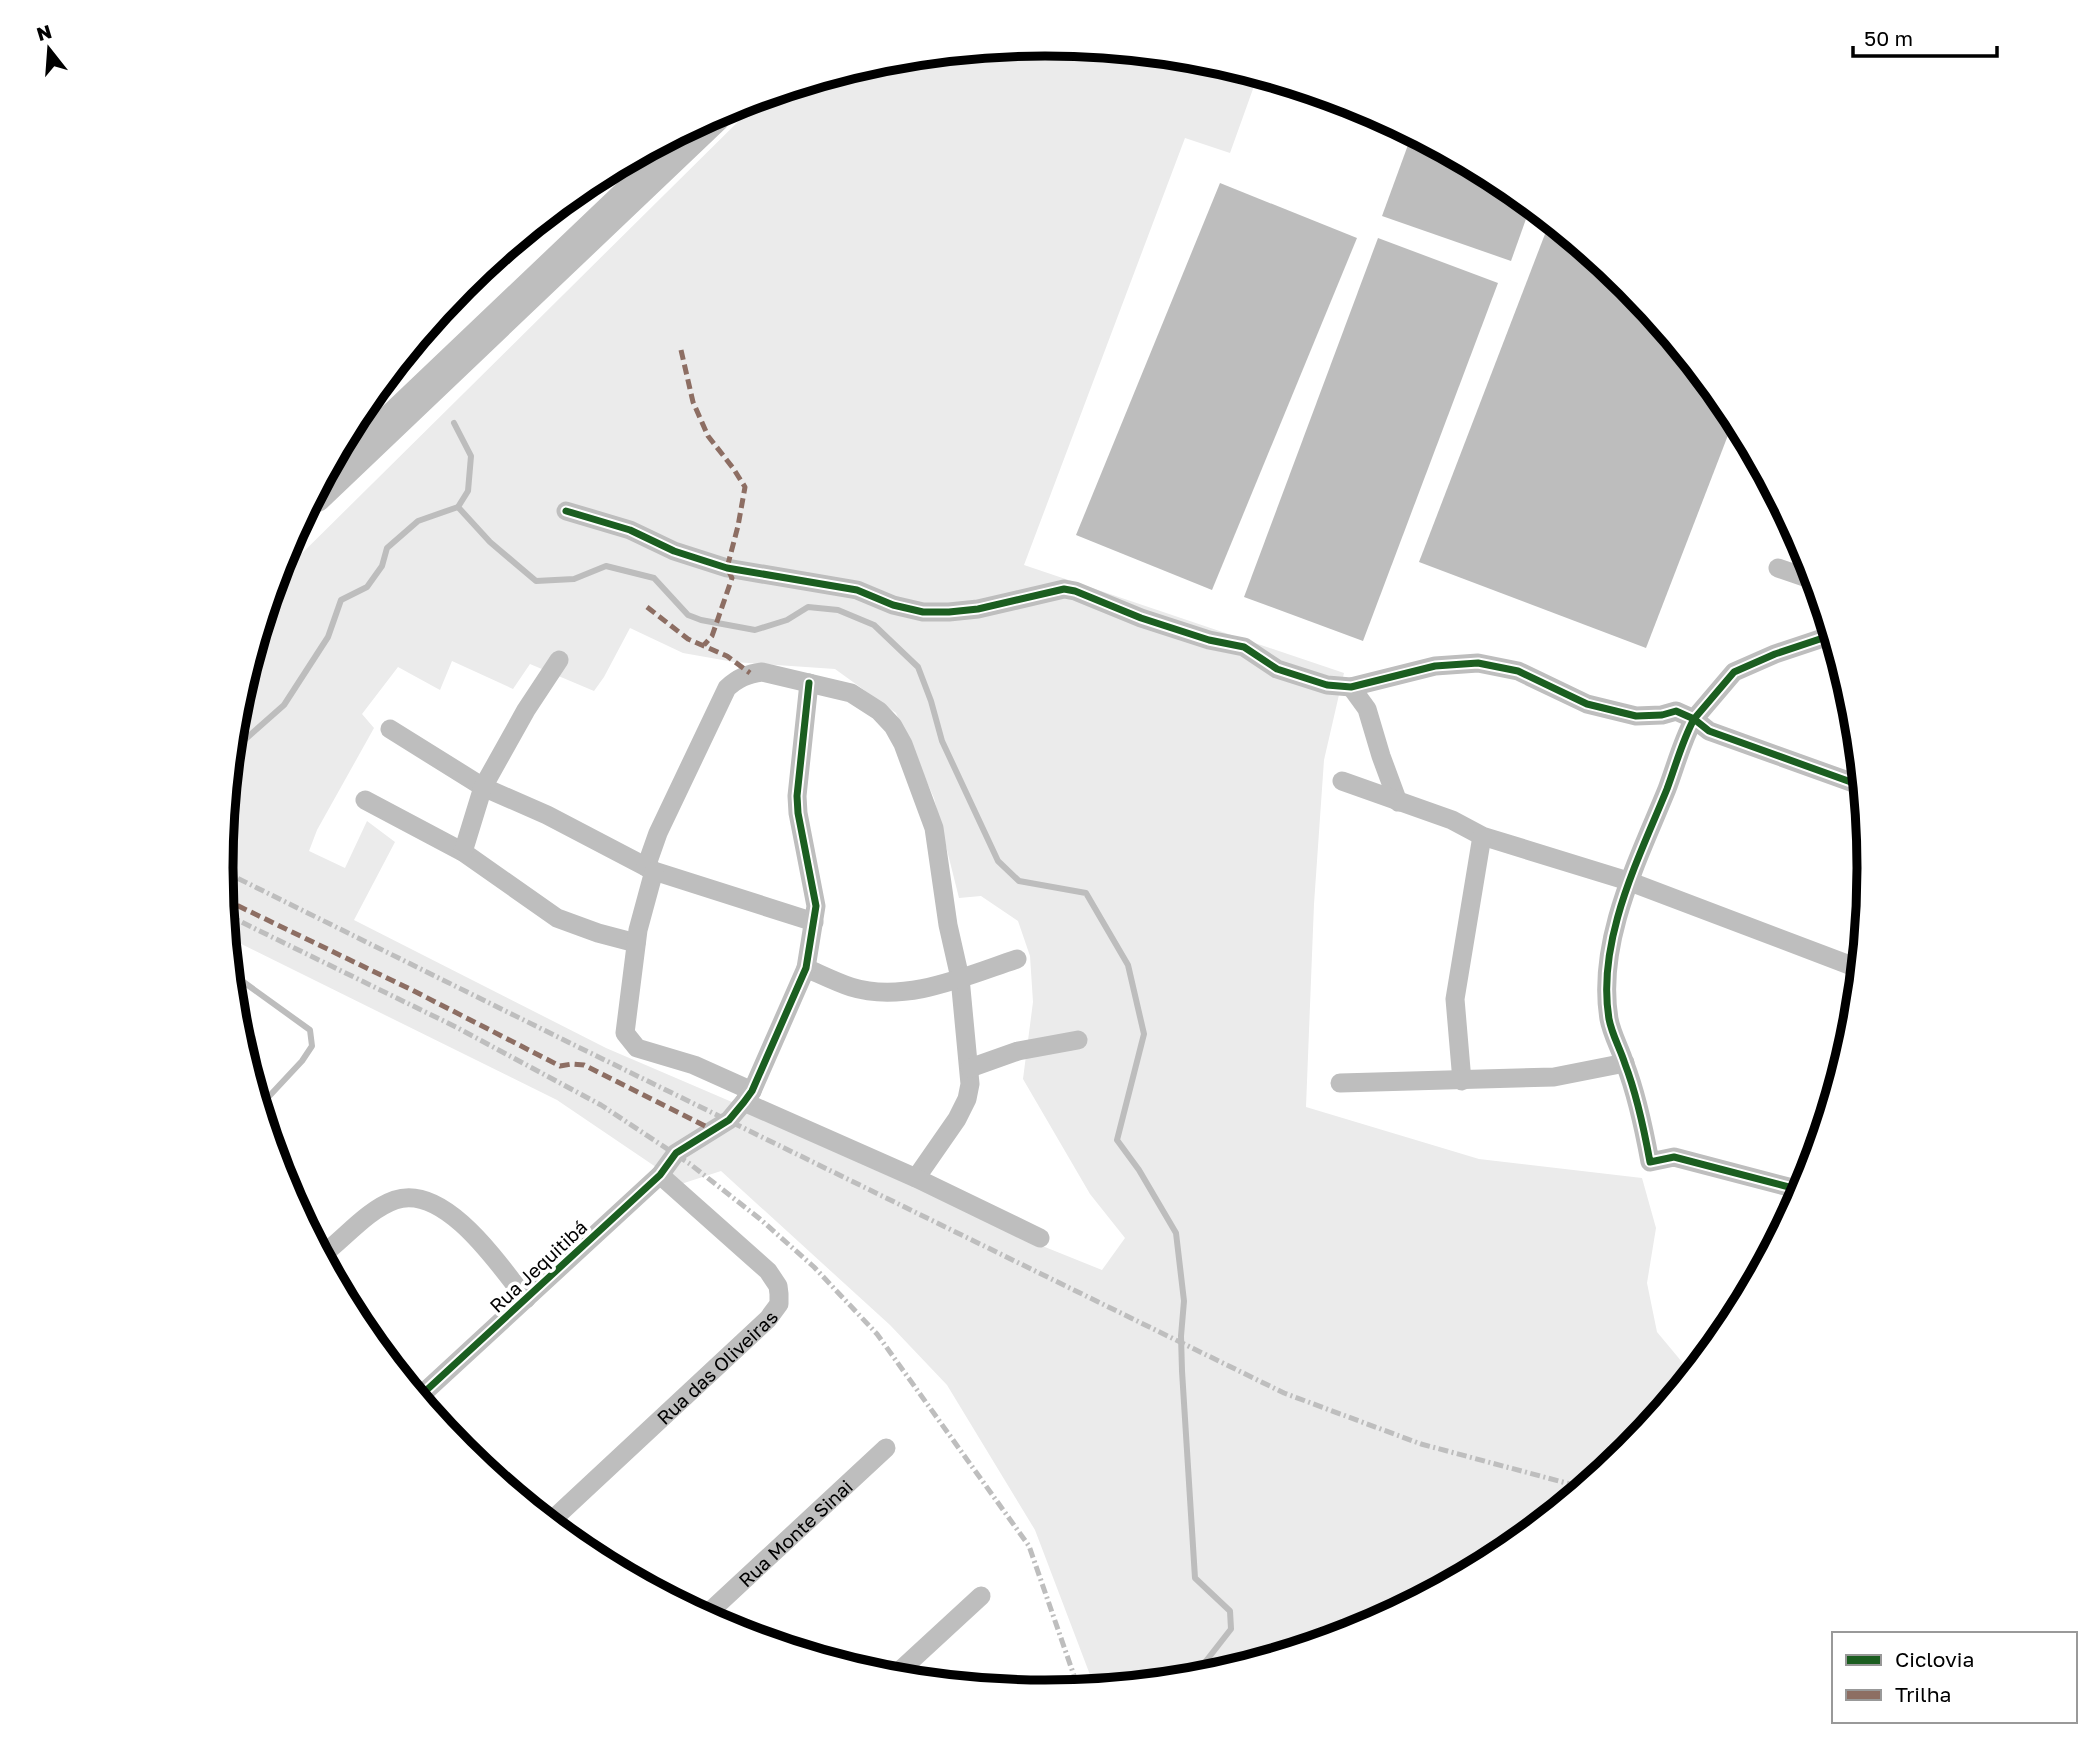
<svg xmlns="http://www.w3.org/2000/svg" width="2091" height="1737" viewBox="0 0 2091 1737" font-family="'Golos Text',sans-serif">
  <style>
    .green { fill: #ebebeb; fill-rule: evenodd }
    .water { fill: #bdbdbd }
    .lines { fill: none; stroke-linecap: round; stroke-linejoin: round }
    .stream { stroke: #bdbdbd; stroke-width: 6 }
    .street { stroke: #bebebe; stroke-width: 19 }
    .highway { stroke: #bebebe; stroke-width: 35 }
    .rail { stroke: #bebebe; stroke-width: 5; stroke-dasharray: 10 3.5 2 3.5; stroke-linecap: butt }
    .quiet { stroke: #8d6e63; stroke-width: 5; stroke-dasharray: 10 5; stroke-linecap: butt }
    .cycleway-casing { stroke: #fff; stroke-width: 11 }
    .cycleway { stroke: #1b5e20; stroke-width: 7 }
    .labels { text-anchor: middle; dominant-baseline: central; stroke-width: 7; stroke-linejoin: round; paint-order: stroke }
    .street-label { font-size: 19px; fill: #000; stroke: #fff }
    .rim { fill: none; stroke: #000; stroke-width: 9 }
  </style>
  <rect width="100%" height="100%" fill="#fff"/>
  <!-- green -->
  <path class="green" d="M1045 44 1207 60 1258 75 1230 153 1185 138 1024 565 1344 673 1324 760 1314 904 1306 1107 1479 1159 1642 1178 1656 1228 1647 1283 1657 1332 1692 1374 1628 1452 1503 1554 1361 1631 1206 1677 1095 1688 1035 1530 947 1385 890 1325 721 1171 681 1184 557 1100 227 937 221 868 237 707 276 579 763 97 885 60ZM630 628 683 653 734 662 835 669 896 713 934 798 959 898 981 896 1018 921 1030 956 1033 1002 1023 1079 1090 1194 1125 1238 1102 1270 1030 1241 811 1136 606 1048 354 920 395 842 367 821 345 868 309 851 317 830 374 728 362 714 398 667 440 690 452 661 513 689 530 664 594 691 604 677Z"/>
  <!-- water -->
  <g class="water">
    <path d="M1412 134 1504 183 1531 205 1511 261 1382 216Z"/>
    <path d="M1220 183 1357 238 1212 590 1076 535Z"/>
    <path d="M1550 221 1629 286 1735 417 1646 648 1419 562Z"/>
    <path d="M1378 238 1498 283 1363 641 1244 597Z"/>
  </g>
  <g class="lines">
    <!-- stream -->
    <g class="stream">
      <path d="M458 507 490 542 536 581 574 579 606 566 654 578 688 615 701 620 755 630 787 620 808 607 838 610 874 625 918 667 931 701 942 741 998 861 1019 881 1086 893 1128 965 1144 1034 1117 1140 1139 1170 1176 1233 1184 1301 1181 1336 1182 1371 1195 1578 1230 1611 1231 1629 1192 1679"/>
      <path d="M232 751 284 705 328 637 341 600 367 587 382 566 387 548 418 521 458 507 468 491 471 456 454 423"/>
      <path d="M231 973 310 1030 312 1046 302 1061 260 1106"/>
    </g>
    <!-- street -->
    <g class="street">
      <path d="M566 511 630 530 674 551 727 568 857 590 893 605 923 612H949L978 609 1064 589 1075 591 1141 618 1209 640 1244 647 1277 669 1327 685 1351 687 1435 666 1478 663 1518 671 1587 704 1636 716 1662 715 1676 711 1694 719 1734 672 1775 654 1832 635"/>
      <path d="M1778 568 1816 581"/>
      <path d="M1351 687 1367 709 1381 756 1398 802"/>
      <path d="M390 729 483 787 547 815 654 871 814 922"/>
      <path d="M1342 781 1452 820 1482 836 1628 881 1860 969"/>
      <path d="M365 800 463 852 557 918 598 933 636 943"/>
      <path d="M463 852 483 787 526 710 559 660"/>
      <path d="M646 867 658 833 727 688C738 678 747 674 762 672L851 693 879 711 893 726 903 744 934 828 948 925 960 978 970 1084 967 1099 957 1119 916 1178"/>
      <path d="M654 871 638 930 625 1033 637 1048 694 1065 752 1091"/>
      <path d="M806 968C820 974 836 982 851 987 905 1004 966 976 1017 959"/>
      <path d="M970 1068 1018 1051 1078 1040"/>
      <path d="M1462 1081 1455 999 1482 836"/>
      <path d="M1340 1083 1554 1077 1625 1063"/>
      <path d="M744 1102 916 1178 1040 1238"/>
      <path d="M1804 1191 1674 1157 1650 1162C1644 1129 1637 1095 1625 1064 1620 1048 1612 1035 1609 1019 1596 941 1639 858 1667 789 1676 765 1682 741 1694 719L1709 731 1862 786"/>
      <path d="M322 1255C345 1238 367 1210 395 1200 445 1183 500 1266 526 1299"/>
      <path d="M418 1398 660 1175 676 1153 729 1120 744 1102 752 1091 806 968 816 906 798 813 797 796 809 683"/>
      <path id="s1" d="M549 1523 768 1319 779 1304V1294L778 1286 768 1271 660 1175"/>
      <path id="s2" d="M704 1617 886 1448"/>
      <path d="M892 1678 981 1596"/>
    </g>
    <!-- highway -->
    <path class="highway" d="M315 495 714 115"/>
    <!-- rail -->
    <g class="rail">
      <path d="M221 870 566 1041 1284 1393 1421 1444 1585 1488"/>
      <path d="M225 914 456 1027 601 1105 690 1164 760 1219 814 1267 877 1334 1029 1546 1079 1690"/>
    </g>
    <!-- quiet -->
    <g class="quiet">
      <path d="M681 350 693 402 708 436 733 468 745 487 738 526 727 568 732 578 712 636 704 645"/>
      <path d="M647 607 688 639 727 656 750 673"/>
      <path d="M224 899 412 990 560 1066 572 1064 584 1065 713 1130"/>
    </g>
    <defs>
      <g id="cycleway">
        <path d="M566 511 630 530 674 551 727 568 857 590 893 605 923 612H949L978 609 1064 589 1075 591 1141 618 1209 640 1244 647 1277 669 1327 685 1351 687 1435 666 1478 663 1518 671 1587 704 1636 716 1662 715 1676 711 1694 719 1734 672 1775 654 1832 635"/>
        <path d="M1804 1191 1674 1157 1650 1162C1644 1129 1637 1095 1625 1064 1620 1048 1612 1035 1609 1019 1596 941 1639 858 1667 789 1676 765 1682 741 1694 719L1709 731 1862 786"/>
        <path d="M418 1398 660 1175 676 1153 729 1120 744 1102 752 1091 806 968 816 906 798 813 797 796 809 683"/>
      </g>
    </defs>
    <!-- cycleway casing -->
    <use href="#cycleway" class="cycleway-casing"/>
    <!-- cycleway -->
    <use href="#cycleway" class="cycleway"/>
  </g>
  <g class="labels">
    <!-- street labels -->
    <g class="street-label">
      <text transform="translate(538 1266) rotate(-43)">Rua Jequitibá</text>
      <text stroke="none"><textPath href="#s1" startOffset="229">Rua das Oliveiras</textPath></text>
      <text stroke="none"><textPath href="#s2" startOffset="124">Rua Monte Sinai</textPath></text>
    </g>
  </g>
  <!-- crop -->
  <path d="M0 0H2091V1737H0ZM233 868a812 812 0 1 1 1624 0a812 812 0 1 1-1624 0Z" fill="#fff" fill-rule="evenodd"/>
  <path class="rim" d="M233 868a812 812 0 1 1 1624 0a812 812 0 1 1-1624 0Z"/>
  <!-- legend -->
  <rect x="1832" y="1632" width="245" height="91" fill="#ffffff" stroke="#999999" stroke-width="2"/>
  <rect x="1846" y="1655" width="35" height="10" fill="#1b5e20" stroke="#999999" stroke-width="2"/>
  <text x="1895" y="1667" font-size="21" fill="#000000">Ciclovia</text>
  <rect x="1846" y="1690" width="35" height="10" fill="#8d6e63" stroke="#999999" stroke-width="2"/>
  <text x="1895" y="1702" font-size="21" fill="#000000">Trilha</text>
  <!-- north arrow -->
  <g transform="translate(49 49) rotate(343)" stroke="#ffffff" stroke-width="5" paint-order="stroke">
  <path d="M0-5L12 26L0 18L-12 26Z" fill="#000000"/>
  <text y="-10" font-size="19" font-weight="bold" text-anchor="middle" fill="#000000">N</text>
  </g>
  <!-- scale -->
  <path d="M1853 46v10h144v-10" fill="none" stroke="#000000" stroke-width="3.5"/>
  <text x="1864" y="46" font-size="21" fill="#000000" stroke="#ffffff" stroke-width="5" paint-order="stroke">50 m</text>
</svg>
